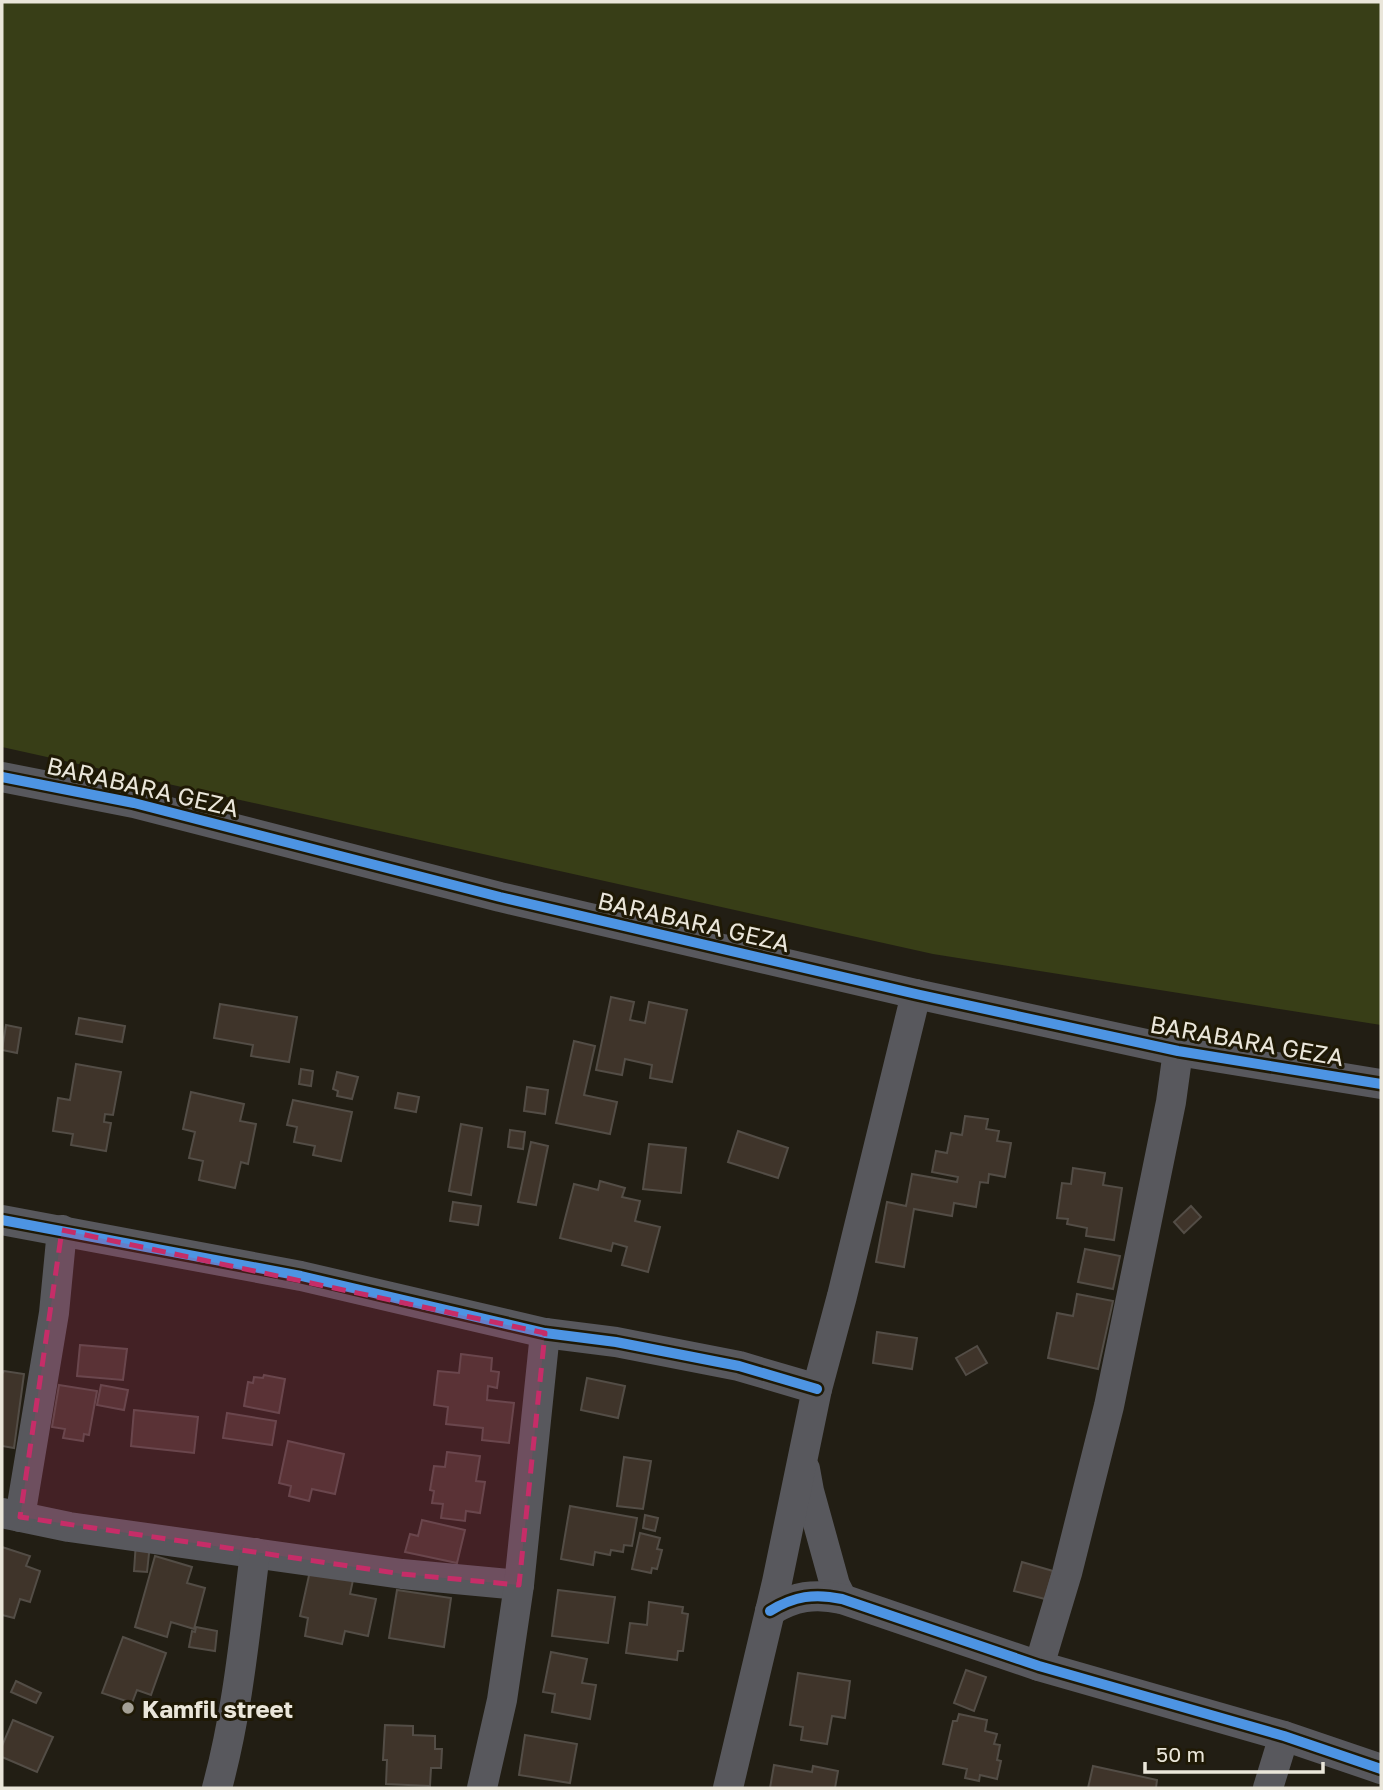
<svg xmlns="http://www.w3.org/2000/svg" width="1383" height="1790" viewBox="0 0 1383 1790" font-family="'Golos Text',sans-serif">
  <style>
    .green { fill: #383e17 }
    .building { fill: #3f342a; stroke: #534d46; stroke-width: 2 }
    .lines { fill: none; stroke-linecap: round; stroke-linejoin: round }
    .minor { stroke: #58585d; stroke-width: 30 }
    .cycleway-casing { stroke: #1f1905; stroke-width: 15 }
    .cycleway { stroke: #4d94e3; stroke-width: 10 }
    .marked { fill: #c62d68; fill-opacity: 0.2; stroke: #c62d68; stroke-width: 5; stroke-dasharray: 14 9; stroke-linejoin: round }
    .poi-dot { fill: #a4a095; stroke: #1f1905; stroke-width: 2.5 }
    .labels { text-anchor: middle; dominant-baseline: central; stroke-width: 6; stroke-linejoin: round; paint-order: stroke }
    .street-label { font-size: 24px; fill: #eae6da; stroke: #1f1905 }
    .poi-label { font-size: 24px; font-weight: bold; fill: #eae6da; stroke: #1f1905; text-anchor: start }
  </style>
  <rect width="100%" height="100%" fill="#221e14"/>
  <!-- green -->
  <path class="green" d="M2 2H1381V1025L933 954 2 747Z"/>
  <!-- building -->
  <g class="building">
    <path d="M611 997 634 1002 630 1020 645 1023 649 1002 687 1010 672 1082 650 1078 652 1065 625 1059 622 1075 596 1070Z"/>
    <path d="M220 1004 297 1017 289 1062 251 1056 253 1045 214 1038Z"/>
    <path d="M79 1018 125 1026 122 1042 76 1034Z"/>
    <path d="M6 1025 21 1028 17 1053 2 1050Z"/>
    <path d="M574 1041 595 1046 584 1095 617 1102 610 1134 556 1123Z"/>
    <path d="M76 1064 121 1072 113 1115 105 1114 104 1122 111 1123 106 1151 71 1145 73 1134 53 1131 58 1098 70 1100Z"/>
    <path d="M301 1069 313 1071 311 1086 299 1084Z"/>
    <path d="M337 1072 358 1077 352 1099 337 1096 338 1091 333 1089Z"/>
    <path d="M527 1087 548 1090 545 1114 524 1111Z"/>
    <path d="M191 1092 244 1104 240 1121 256 1124 248 1164 241 1162 235 1188 199 1180 203 1161 189 1158 195 1132 183 1129Z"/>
    <path d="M398 1093 419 1097 416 1112 395 1108Z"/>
    <path d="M293 1100 352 1112 341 1161 313 1155 315 1146 294 1142 297 1127 287 1125Z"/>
    <path d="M965 1116 988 1119 986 1129 999 1131 997 1141 1011 1143 1005 1177 989 1174 988 1183 980 1182 976 1207 954 1203 952 1216 914 1209 904 1267 876 1262 887 1202 906 1206 912 1174 957 1182 958 1177 932 1172 936 1151 947 1153 951 1133 962 1135Z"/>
    <path d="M461 1124 482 1128 471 1195 449 1191Z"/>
    <path d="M510 1130 525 1132 523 1149 508 1147Z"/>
    <path d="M738 1131 788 1148 778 1178 728 1162Z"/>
    <path d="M531 1142 548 1146 536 1205 518 1202Z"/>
    <path d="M649 1144 686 1148 681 1193 643 1189Z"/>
    <path d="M1073 1168 1105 1173 1103 1185 1122 1188 1114 1240 1086 1236 1087 1228 1067 1224 1068 1219 1057 1218 1062 1183 1071 1184Z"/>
    <path d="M600 1181 625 1188 622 1197 640 1201 635 1221 660 1227 648 1272 622 1265 627 1247 613 1243 611 1251 560 1238 574 1184 598 1190Z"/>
    <path d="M453 1202 481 1206 478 1225 450 1221Z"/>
    <path d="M1191 1206 1201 1217 1184 1233 1174 1222Z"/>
    <path d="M1085 1249 1120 1256 1113 1289 1078 1282Z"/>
    <path d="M1077 1294 1113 1301 1098 1369 1048 1358 1057 1313 1073 1316Z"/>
    <path d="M877 1332 917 1338 912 1369 873 1363Z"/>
    <path d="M80 1345 127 1349 123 1380 77 1376Z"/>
    <path d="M977 1346 987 1363 966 1375 956 1358Z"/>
    <path d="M461 1354 492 1358 491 1371 499 1372 497 1388 488 1386 487 1400 514 1403 509 1443 482 1440 483 1428 446 1424 448 1407 434 1405 438 1371 459 1373Z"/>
    <path d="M4 1371 24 1374 14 1448 2 1446V1374Z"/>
    <path d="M264 1375 285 1379 279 1413 244 1406 248 1382 253 1383 254 1377 263 1378Z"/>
    <path d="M587 1378 625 1386 618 1418 581 1410Z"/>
    <path d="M59 1385 97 1391 89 1435 84 1434 83 1441 63 1438 65 1429 52 1427Z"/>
    <path d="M101 1385 128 1390 124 1410 97 1405Z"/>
    <path d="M134 1410 198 1417 194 1453 131 1446Z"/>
    <path d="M227 1413 276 1421 272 1445 223 1438Z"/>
    <path d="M288 1441 344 1454 335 1494 312 1489 309 1501 289 1496 291 1486 279 1483Z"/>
    <path d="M447 1452 480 1456 476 1481 485 1482 480 1513 466 1511 465 1521 441 1518 443 1504 432 1503 434 1491 430 1490 434 1466 445 1467Z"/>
    <path d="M624 1457 651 1461 643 1509 617 1506Z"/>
    <path d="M570 1506 637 1518 632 1546 624 1545 623 1552 611 1550 610 1555 595 1552 593 1565 561 1559Z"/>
    <path d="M645 1515 658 1518 655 1531 643 1528Z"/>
    <path d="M422 1520 465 1530 457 1563 405 1552 410 1534 418 1536Z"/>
    <path d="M640 1533 660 1538 657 1549 662 1550 657 1569 652 1568 651 1573 632 1569Z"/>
    <path d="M136 1542 150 1544 147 1572 134 1571Z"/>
    <path d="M2 1547 30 1556 26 1566 40 1571 30 1602 20 1599 14 1618 2 1615Z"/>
    <path d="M155 1556 192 1567 187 1583 205 1588 194 1629 171 1622 167 1637 135 1627Z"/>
    <path d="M1022 1562 1053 1571 1045 1599 1014 1591Z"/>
    <path d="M310 1571 353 1580 350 1594 376 1599 368 1636 345 1631 342 1644 305 1636 308 1618 300 1616Z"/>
    <path d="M397 1590 451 1598 444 1647 389 1638Z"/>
    <path d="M558 1590 615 1597 608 1643 552 1636Z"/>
    <path d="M649 1602 683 1607 682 1613 688 1614 683 1651H678L677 1660 626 1653 630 1623 647 1625Z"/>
    <path d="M196 1627 217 1631 215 1651 189 1647 192 1631 195 1632Z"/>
    <path d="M123 1637 166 1653 151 1695 137 1690 132 1703 102 1693Z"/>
    <path d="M551 1652 587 1659 582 1683 596 1685 590 1719 552 1712 555 1694 543 1692Z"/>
    <path d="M966 1670 986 1677 974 1711 954 1703Z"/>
    <path d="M798 1673 850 1681 845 1718 832 1716 827 1744 801 1740 803 1727 790 1725Z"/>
    <path d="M16 1681 41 1693 36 1703 11 1692Z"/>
    <path d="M959 1714 987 1720 985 1731 997 1734 994 1744 1000 1745 997 1760 1001 1761 997 1779 980 1775 979 1781 965 1778 967 1769 943 1764 953 1721H957Z"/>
    <path d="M13 1720 53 1737 37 1772 2 1757V1746Z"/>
    <path d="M385 1725 413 1726V1735L435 1736V1749H442L441 1768H431L430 1786 386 1784 387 1760H383Z"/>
    <path d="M525 1735 577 1744 570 1783 519 1775Z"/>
    <path d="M774 1765 812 1772 813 1766 838 1771 835 1788H770Z"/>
    <path d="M1093 1766 1157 1780 1156 1788H1088Z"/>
  </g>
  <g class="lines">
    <!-- minor -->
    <g class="minor">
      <path d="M2 777 134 803 500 897 916 994 1178 1051 1381 1084"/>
      <path d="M2 1220 301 1276 545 1333 616 1342 739 1366 817 1389"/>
      <path d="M805 1469 809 1491 835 1585 842 1599"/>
      <path d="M2 1513 69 1527 402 1574 519 1585"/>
      <path d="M20 1517 54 1313 62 1230"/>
      <path d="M770 1611C794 1596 815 1593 842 1599L1039 1666 1284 1736 1381 1769"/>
      <path d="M1039 1666 1067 1573 1109 1406 1171 1102 1178 1051"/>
      <path d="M217 1788C238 1711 245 1631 255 1553"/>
      <path d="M482 1788 502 1700 519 1585 545 1333"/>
      <path d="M728 1788 777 1582 817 1389 842 1296 916 994"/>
      <path d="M1268 1788 1284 1736"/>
    </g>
    <defs>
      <g id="cycleway">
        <path d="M2 777 134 803 500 897 916 994 1178 1051 1381 1084"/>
        <path d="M2 1220 301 1276 545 1333 616 1342 739 1366 817 1389"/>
        <path d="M770 1611C794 1596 815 1593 842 1599L1039 1666 1284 1736 1381 1769"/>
      </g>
    </defs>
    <!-- cycleway casing -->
    <use href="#cycleway" class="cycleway-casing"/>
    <!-- cycleway -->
    <use href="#cycleway" class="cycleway"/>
  </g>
  <!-- marked area -->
  <path class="marked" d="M62 1230 545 1333 519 1585 402 1574 20 1517Z"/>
  <!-- markers -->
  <circle class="poi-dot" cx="128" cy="1708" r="7"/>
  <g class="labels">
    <!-- street labels -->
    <g class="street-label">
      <text transform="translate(143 786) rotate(13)">BARABARA GEZA</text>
      <text transform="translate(694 921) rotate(13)">BARABARA GEZA</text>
      <text transform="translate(1247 1040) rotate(10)">BARABARA GEZA</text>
    </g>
    <!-- poi labels -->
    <g class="poi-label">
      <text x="142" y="1708">Kamfil street</text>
    </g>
  </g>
  <!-- border -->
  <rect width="1383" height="1790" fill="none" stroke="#eae6da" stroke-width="7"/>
  <!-- scale -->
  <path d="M1145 1762v10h178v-10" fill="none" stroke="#eae6da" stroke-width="3.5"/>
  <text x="1156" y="1762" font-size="21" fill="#eae6da" stroke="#1f1905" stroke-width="5" paint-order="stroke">50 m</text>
</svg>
